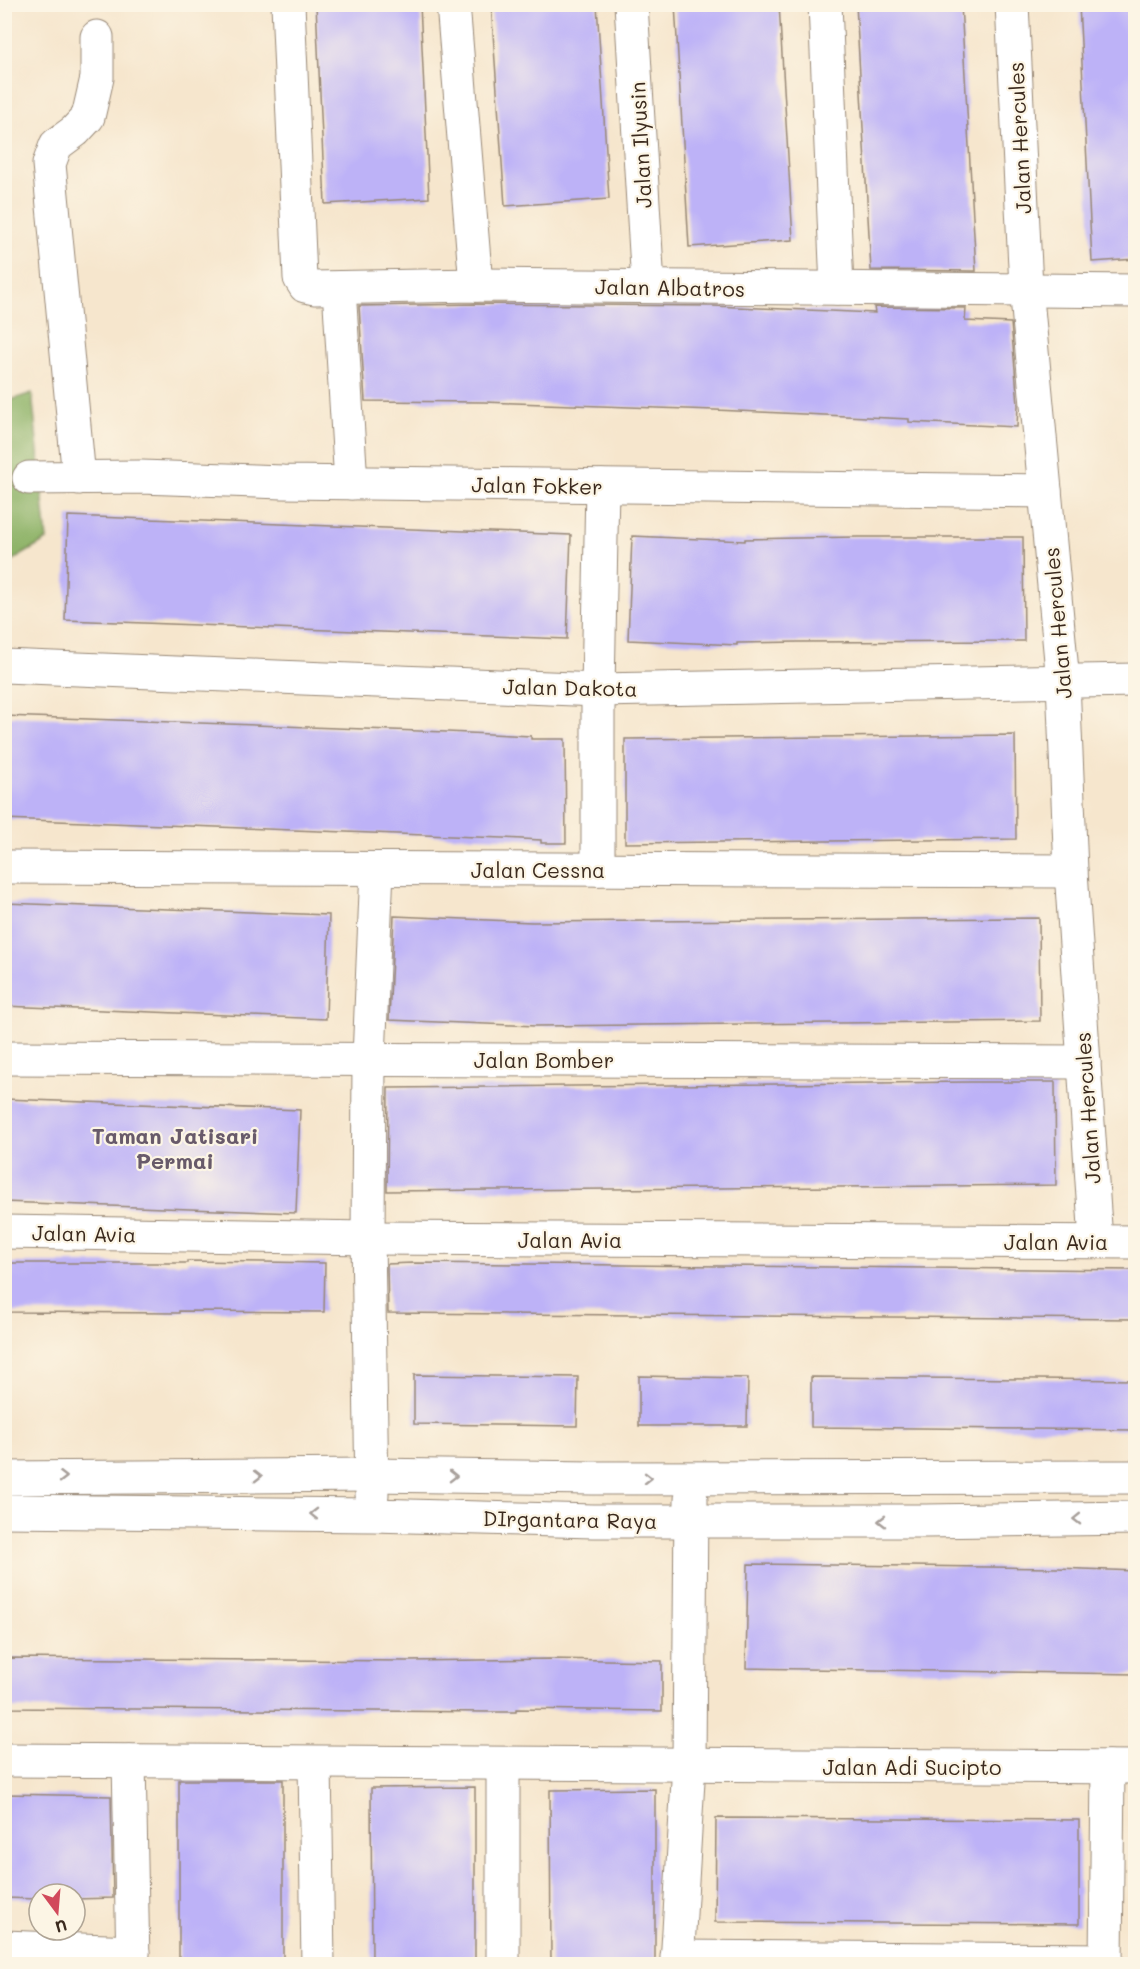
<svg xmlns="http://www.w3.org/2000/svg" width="1140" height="1969" viewBox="0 0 1140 1969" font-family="Mali,sans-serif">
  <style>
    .forest { fill: #8fb469; stroke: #656f44; stroke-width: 1.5 }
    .building { fill: #bdb2f7 }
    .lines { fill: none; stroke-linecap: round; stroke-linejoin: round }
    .street-casing { stroke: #988876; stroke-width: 35 }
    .street { stroke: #fff; stroke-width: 33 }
    .oneway { stroke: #a79f9a }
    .labels { text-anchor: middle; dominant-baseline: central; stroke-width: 4.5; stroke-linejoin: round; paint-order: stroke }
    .street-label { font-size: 21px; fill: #3b2a1e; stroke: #fcf5e5 }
    .neighbourhood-label { font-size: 22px; font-weight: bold; fill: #685a6a; stroke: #fcf5e5 }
  </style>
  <rect width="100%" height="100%" fill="#fcf5e5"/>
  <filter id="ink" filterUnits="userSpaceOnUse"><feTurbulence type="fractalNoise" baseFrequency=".0167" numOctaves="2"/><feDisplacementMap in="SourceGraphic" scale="12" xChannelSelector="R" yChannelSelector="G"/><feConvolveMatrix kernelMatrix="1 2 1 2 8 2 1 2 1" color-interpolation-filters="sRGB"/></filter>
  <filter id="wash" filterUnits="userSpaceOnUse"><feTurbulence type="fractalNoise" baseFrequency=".008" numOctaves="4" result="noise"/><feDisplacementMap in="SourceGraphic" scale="24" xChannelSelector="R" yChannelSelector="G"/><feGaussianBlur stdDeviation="1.35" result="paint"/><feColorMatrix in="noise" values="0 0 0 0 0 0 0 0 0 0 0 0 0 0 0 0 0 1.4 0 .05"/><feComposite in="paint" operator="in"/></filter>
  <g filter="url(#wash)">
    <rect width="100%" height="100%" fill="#f6e6cd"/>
    <!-- forest -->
    <path class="forest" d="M32 393 47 540 5 565V402Z"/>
    <g id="blocks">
      <!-- building -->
      <g class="building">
        <path d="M316 4H420L429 198 325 204Z"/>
        <path d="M491 4H597L609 199 505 206Z"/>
        <path d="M675 4H779L793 240 689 247Z"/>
        <path d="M856 4H961L976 271 871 270Z"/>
        <path d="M1079 4H1136V33H1131L1136 108V259L1092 262Z"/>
        <path d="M476 304 713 306 875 313 874 307 966 308 965 321 1011 323 1018 405 1017 427 909 422V419L715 410 484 402 365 401 359 306Z"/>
        <path d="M68 516 571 535 567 639 65 620Z"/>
        <path d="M632 536 745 541V539L858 537H1023L1024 641 798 642 737 643V645L628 640Z"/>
        <path d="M4 716 447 732 531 736V739H565L566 843H541V840L503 838 4 819Z"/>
        <path d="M1015 735 1016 839 625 843V739Z"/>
        <path d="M4 903 329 915 326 1019 4 1006Z"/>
        <path d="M394 916 532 922 1039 918 1040 1021 536 1026 389 1020Z"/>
        <path d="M970 1082H1055L1056 1185 387 1191 388 1088Z"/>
        <path d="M4 1099 300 1110 296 1213 4 1202Z"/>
        <path d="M187 1261 325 1263 324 1312 179 1311V1313L4 1312V1263H187Z"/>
        <path d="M413 1263 1136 1270V1319L388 1313 387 1264Z"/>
        <path d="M414 1375 578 1377 577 1426 414 1424Z"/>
        <path d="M639 1376 748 1378 747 1426H639Z"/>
        <path d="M811 1377 1136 1380V1430L811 1427Z"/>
        <path d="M748 1564 1057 1568 1136 1571V1674L746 1668Z"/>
        <path d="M4 1658 408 1661 549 1659 662 1661V1711L516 1709V1712H492L4 1708Z"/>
        <rect x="179" y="1780" width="104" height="185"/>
        <path d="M475 1787V1965H372L371 1788Z"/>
        <path d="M655 1789V1965H551L550 1790Z"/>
        <path d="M4 1794 111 1796 113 1898 75 1899V1894H39V1899L4 1898Z"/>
        <path d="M716 1818 1079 1820V1924L715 1922Z"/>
      </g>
    </g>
  </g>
  <g filter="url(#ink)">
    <use href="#blocks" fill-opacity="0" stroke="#988876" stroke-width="1.5"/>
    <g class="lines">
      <defs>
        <g id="street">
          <path d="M288 4 300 278 305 286 314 288 476 285 1136 291"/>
          <path d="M453 4 476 285"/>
          <path d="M631 4 648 286"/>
          <path d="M825 4 837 288"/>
          <path d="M1012 4 1026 287 1063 682 1071 871 1096 1241"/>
          <path d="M339 288 351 483"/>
          <path d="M29 478 141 477 283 482 1045 491"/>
          <path d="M79 478 49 164 56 145 75 131 88 117 97 78V37"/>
          <path d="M4 666 598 690 1136 680"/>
          <path d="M4 867 1071 871"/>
          <path d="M598 869V690L602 486"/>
          <path d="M4 1058 1084 1062"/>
          <path d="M4 1232 368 1238 1136 1242"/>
          <path d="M4 1478 371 1475 593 1478 1136 1477"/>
          <path d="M372 1495 368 1238 369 1058 377 869"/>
          <path d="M4 1511 373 1515 593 1521H926L1136 1518"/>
          <path d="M4 1760 1136 1767"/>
          <path d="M129 1761 133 1964"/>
          <path d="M315 1763 318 1964"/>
          <path d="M503 1765V1964"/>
          <path d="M4 1947 133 1952"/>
          <path d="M677 1957 1106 1960"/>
          <path d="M677 1964 689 1764 691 1499"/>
          <path d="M1106 1964 1108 1767"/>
        </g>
      </defs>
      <!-- street casing -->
      <use href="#street" class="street-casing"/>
      <!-- street -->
      <use href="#street" class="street"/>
    </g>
    <!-- one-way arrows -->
    <defs><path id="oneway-chevron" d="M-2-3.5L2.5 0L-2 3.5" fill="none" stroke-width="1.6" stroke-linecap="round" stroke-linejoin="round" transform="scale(1.5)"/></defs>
    <g class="oneway">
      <use href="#oneway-chevron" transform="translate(258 1476)"/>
      <use href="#oneway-chevron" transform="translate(453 1476) rotate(1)"/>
      <use href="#oneway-chevron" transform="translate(63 1477)"/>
      <use href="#oneway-chevron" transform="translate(648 1478)"/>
      <use href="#oneway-chevron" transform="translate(314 1514) rotate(-179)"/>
      <use href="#oneway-chevron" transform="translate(1077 1519) rotate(179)"/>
      <use href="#oneway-chevron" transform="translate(882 1521) rotate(-180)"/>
    </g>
  </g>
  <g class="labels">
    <!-- street labels -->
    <g class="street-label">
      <text transform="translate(1019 138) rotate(-93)">Jalan Hercules</text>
      <text transform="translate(640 145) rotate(-93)">Jalan Ilyusin</text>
      <text transform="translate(670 287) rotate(1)">Jalan Albatros</text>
      <text transform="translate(537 485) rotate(1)">Jalan Fokker</text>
      <text transform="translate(1057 623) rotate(-95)">Jalan Hercules</text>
      <text transform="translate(570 687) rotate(1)">Jalan Dakota</text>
      <text x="538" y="869">Jalan Cessna</text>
      <text x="544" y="1059">Jalan Bomber</text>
      <text transform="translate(1087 1108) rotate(-94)">Jalan Hercules</text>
      <text transform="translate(84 1233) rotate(1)">Jalan Avia</text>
      <text x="570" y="1239">Jalan Avia</text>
      <text x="1056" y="1241">Jalan Avia</text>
      <text transform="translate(570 1519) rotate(1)">DIrgantara Raya</text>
      <text x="912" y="1766">Jalan Adi Sucipto</text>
    </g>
    <!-- neighbourhood labels -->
    <g class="neighbourhood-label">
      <text x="175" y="1135">Taman Jatisari<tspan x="175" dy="25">Permai</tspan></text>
    </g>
  </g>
  <!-- margin -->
  <rect width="1140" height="1969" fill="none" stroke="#fcf5e5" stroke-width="24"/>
  <!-- north arrow -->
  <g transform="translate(57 1912) rotate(164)"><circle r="28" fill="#fcf5e5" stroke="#afa495" stroke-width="1.5"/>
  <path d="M0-4.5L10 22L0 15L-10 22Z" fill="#d1495b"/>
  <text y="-9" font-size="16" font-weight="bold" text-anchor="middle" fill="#3b2a1e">U</text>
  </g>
</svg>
